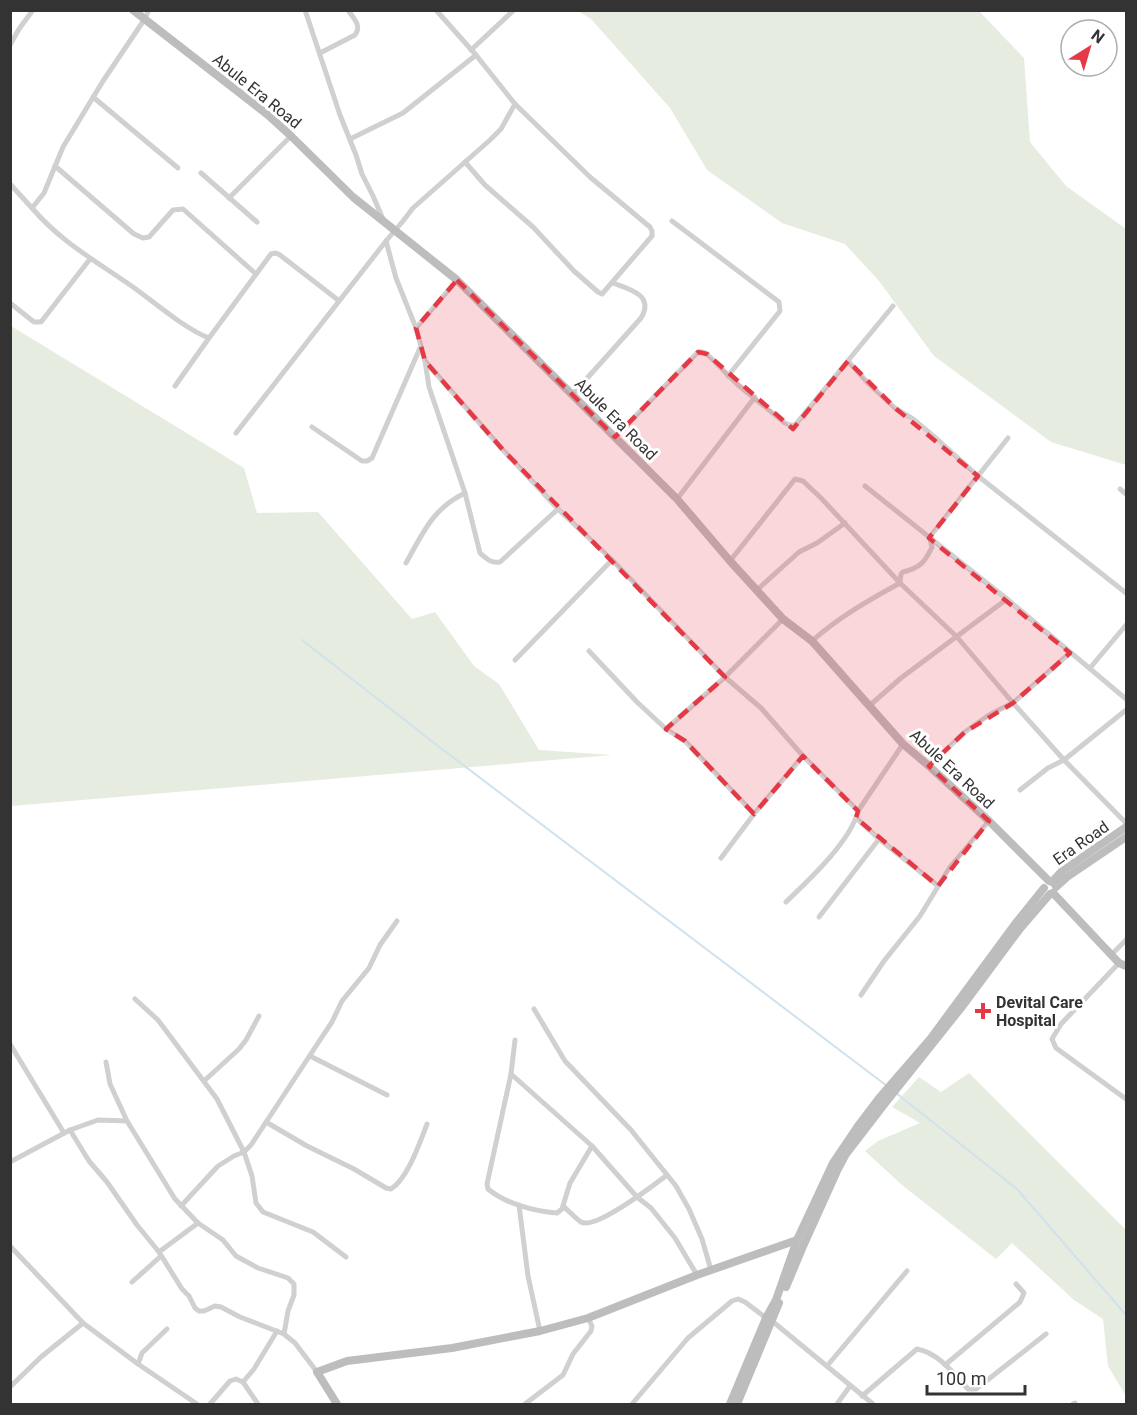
<svg xmlns="http://www.w3.org/2000/svg" width="1137" height="1415" viewBox="0 0 1137 1415" font-family="Roboto,sans-serif">
  <style>
    .green { fill: #e6ecdf }
    .lines { fill: none; stroke-linecap: round; stroke-linejoin: round }
    .stream { stroke: #cfe2ee; stroke-width: 2 }
    .street { stroke: #d0d0d0; stroke-width: 5 }
    .secondary { stroke: #bdbdbd; stroke-width: 8 }
    .marked { fill: #e63946; fill-opacity: 0.2; stroke: #e63946; stroke-width: 4.5; stroke-dasharray: 12 8; stroke-linejoin: round }
    .poi-dot { fill: #e63946; stroke: #fff; stroke-width: 2 }
    .labels { text-anchor: middle; dominant-baseline: central; stroke-width: 6; stroke-linejoin: round; paint-order: stroke }
    .street-label { font-size: 16px; fill: #333; stroke: #fff }
    .poi-label { font-size: 16px; font-weight: bold; fill: #333; stroke: #fff; text-anchor: start }
  </style>
  <rect width="100%" height="100%" fill="#fff"/>
  <!-- green -->
  <g class="green">
    <path d="M578 11H979L1024 58 1030 142 1066 186 1126 229V465L1051 442 934 356 879 281 845 244 782 223 707 170 670 108 591 19Z"/>
    <path d="M11 326 244 468 257 513 318 512 412 619 435 612 474 666 499 684 539 750 612 755 11 806Z"/>
    <path d="M969 1073 1126 1230V1396L1108 1366 1103 1319 1074 1300 1012 1243 996 1259 902 1185 865 1151 878 1141 920 1123 892 1107 919 1077 941 1092Z"/>
  </g>
  <g class="lines">
    <!-- stream -->
    <g class="stream">
      <path d="M302 640 442 749 887 1086"/>
      <path d="M896 1093 1017 1189 1126 1315"/>
    </g>
    <!-- street -->
    <g class="street">
      <path d="M305 10 340 115 356 155 362 174 373 196 383 219"/>
      <path d="M436 10 476 55 515 104 590 177 650 227 652 231V236L602 294 598 292 574 271 533 227 485 185 465 162"/>
      <path d="M10 45 19 29 33 10"/>
      <path d="M471 50 514 10"/>
      <path d="M320 53 355 35C362 26 354 19 348 10"/>
      <path d="M93 97 178 168"/>
      <path d="M515 104 501 129 490 140 413 208 403 221 386 241 396 278 416 328 425 361 503 450 558 509 612 560 725 677 761 708 803 756 858 811"/>
      <path d="M350 139 403 113 476 55"/>
      <path d="M55 166 134 234 143 238 149 237 173 210 183 209 256 274"/>
      <path d="M201 173 257 222"/>
      <path d="M10 184 32 208 44 193 63 147 103 81 144 20 149 10"/>
      <path d="M229 198 291 136"/>
      <path d="M32 208C62 243 96 261 133 287 154 302 185 329 209 338L271 254 276 253 280 255 338 300"/>
      <path d="M672 221 779 302 780 311 728 376"/>
      <path d="M10 303 34 322H41L90 259"/>
      <path d="M416 328 457 280"/>
      <path d="M425 361 429 387 465 493 480 553C487 559 490 563 500 562L558 509"/>
      <path d="M848 361 869 384 895 408 913 419 938 440 978 476 1126 593"/>
      <path d="M175 386 209 338"/>
      <path d="M573 394 641 318C655 295 629 289 613 283"/>
      <path d="M312 427 362 461H367L372 458 420 348"/>
      <path d="M236 433 386 241"/>
      <path d="M615 437 698 352H703L707 354 738 385 785 423 790 425H795L893 306"/>
      <path d="M865 486 1007 599 1126 699"/>
      <path d="M1120 489 1126 494"/>
      <path d="M677 499 755 397"/>
      <path d="M929 538 1008 438"/>
      <path d="M730 561 795 479 803 481 821 498 900 583 957 637 1013 703 1064 760 1126 823"/>
      <path d="M406 563C423 533 432 509 465 493"/>
      <path d="M757 590 799 552 817 543 845 523"/>
      <path d="M812 641C839 617 869 600 900 583L901 574 903 572C920 568 925 562 932 547L930 539"/>
      <path d="M589 651 637 702 666 729 685 741 754 814"/>
      <path d="M515 660 612 560"/>
      <path d="M1090 668 1126 625"/>
      <path d="M869 706 901 678 1007 599"/>
      <path d="M666 729 725 677 783 619"/>
      <path d="M929 766 965 732 989 715 1013 703 1070 653"/>
      <path d="M1020 790 1048 768 1064 760 1126 710"/>
      <path d="M856 818 879 839 938 886"/>
      <path d="M721 858 754 814 803 756"/>
      <path d="M786 902C808 881 851 841 858 811L903 744"/>
      <path d="M819 917 879 839"/>
      <path d="M1111 955 1126 940"/>
      <path d="M1119 963 1061 1024 1052 1039 1056 1048 1126 1099"/>
      <path d="M861 995 884 961 920 916 950 867 989 821"/>
      <path d="M135 999 158 1020 217 1099 244 1152 252 1176 256 1203 263 1212 313 1232 346 1257"/>
      <path d="M534 1009 565 1061 631 1130 676 1186 689 1209 702 1239 711 1270"/>
      <path d="M515 1040 511 1074 487 1184 488 1189C506 1204 534 1211 557 1213L562 1209 570 1183 592 1146"/>
      <path d="M10 1044 64 1133"/>
      <path d="M310 1056 387 1095"/>
      <path d="M106 1062 110 1084 127 1121 175 1199 198 1223 223 1240 236 1256 258 1268 288 1278 294 1284V1295L288 1311 284 1334 295 1343 317 1372"/>
      <path d="M511 1074 592 1146 637 1197 651 1208 675 1238 697 1275"/>
      <path d="M204 1081 239 1049 246 1040 259 1016"/>
      <path d="M266 1122 307 1146 354 1169 386 1188 391 1189C408 1178 420 1142 427 1124"/>
      <path d="M70 1130 89 1161 107 1182 137 1225 159 1252 182 1289 189 1296 195 1308 199 1311H204L215 1306 221 1307 240 1317 284 1334"/>
      <path d="M10 1162 70 1130 98 1120 127 1121"/>
      <path d="M519 1205 528 1276 540 1331"/>
      <path d="M181 1206 218 1166 234 1156 244 1152 251 1145 318 1043 332 1022 342 1001 369 968 380 945 397 921"/>
      <path d="M563 1206C568 1210 576 1219 581 1222 595 1230 654 1185 667 1175"/>
      <path d="M10 1246 83 1323 138 1364 197 1404"/>
      <path d="M159 1252 198 1223"/>
      <path d="M132 1282 161 1256"/>
      <path d="M772 1321 873 1404"/>
      <path d="M138 1364 142 1353 167 1329"/>
      <path d="M945 1365 1020 1302 1024 1293 1016 1284"/>
      <path d="M827 1366 907 1271"/>
      <path d="M243 1382 258 1404"/>
      <path d="M10 1387 41 1357 83 1323"/>
      <path d="M862 1396 917 1349C939 1353 954 1374 968 1389H976L1046 1334"/>
      <path d="M210 1404 230 1381 236 1379 243 1382 254 1369 277 1331"/>
      <path d="M525 1404 563 1375 573 1354 591 1331 592 1326 588 1318"/>
      <path d="M632 1404 688 1338 732 1301 738 1299 745 1302 766 1318"/>
      <path d="M837 1404 850 1386"/>
      <path d="M1073 1404 1075 1403"/>
    </g>
    <!-- secondary -->
    <g class="secondary">
      <path d="M133 10 268 115 291 136 353 197 457 280 677 499 730 561 783 619 812 641 903 744 929 766 989 821 1049 881"/>
      <path d="M1052 882 1062 871 1126 827"/>
      <path d="M1056 887 1067 877 1126 837"/>
      <path d="M1053 893 1119 963 1126 966"/>
      <path d="M786 1287 804 1244 837 1171 846 1154 886 1102 961 1008 1019 930 1050 894"/>
      <path d="M337 1404 317 1372 347 1361 452 1348 540 1331 588 1318 697 1275 797 1240"/>
      <path d="M730 1404 766 1318 776 1300 797 1240 833 1163 858 1126 880 1097 931 1038 1015 924 1044 888"/>
      <path d="M737 1404 779 1303"/>
    </g>
  </g>
  <!-- marked area -->
  <path class="marked" d="M457 280 615 437 698 352 707 354 793 429 848 361 895 408 978 476 929 538 1070 653 1013 703 965 732 929 766 989 821 938 886 856 818 858 811 803 756 754 814 685 741 666 729 725 677 503 450 425 361 416 328Z"/>
  <!-- markers -->
  <path class="poi-dot" d="M980 1002h6v6h6v6h-6v6h-6v-6h-6v-6h6z"/>
  <g class="labels">
    <!-- street labels -->
    <g class="street-label">
      <text transform="translate(257 91) rotate(39)">Abule Era Road</text>
      <text transform="translate(616 419) rotate(45)">Abule Era Road</text>
      <text transform="translate(952 769) rotate(43)">Abule Era Road</text>
      <text transform="translate(1081 843) rotate(-35)">Era Road</text>
    </g>
    <!-- poi labels -->
    <g class="poi-label">
      <text x="996" y="1002">Devital Care<tspan x="996" dy="18">Hospital</tspan></text>
    </g>
  </g>
  <!-- border -->
  <rect width="1137" height="1415" fill="none" stroke="#333333" stroke-width="24"/>
  <!-- north arrow -->
  <g transform="translate(1089 48) rotate(37)"><circle r="28" fill="#ffffff" stroke="#adadad" stroke-width="1.5"/>
  <path d="M0-4.5L10 22L0 15L-10 22Z" fill="#e63946"/>
  <text y="-9" font-size="16" font-weight="bold" text-anchor="middle" fill="#333333">N</text>
  </g>
  <!-- scale -->
  <path d="M927 1385v9h98v-9" fill="none" stroke="#333333" stroke-width="3"/>
  <text x="936" y="1385" font-size="18" fill="#333333" stroke="#ffffff" stroke-width="4.5" paint-order="stroke">100 m</text>
</svg>
